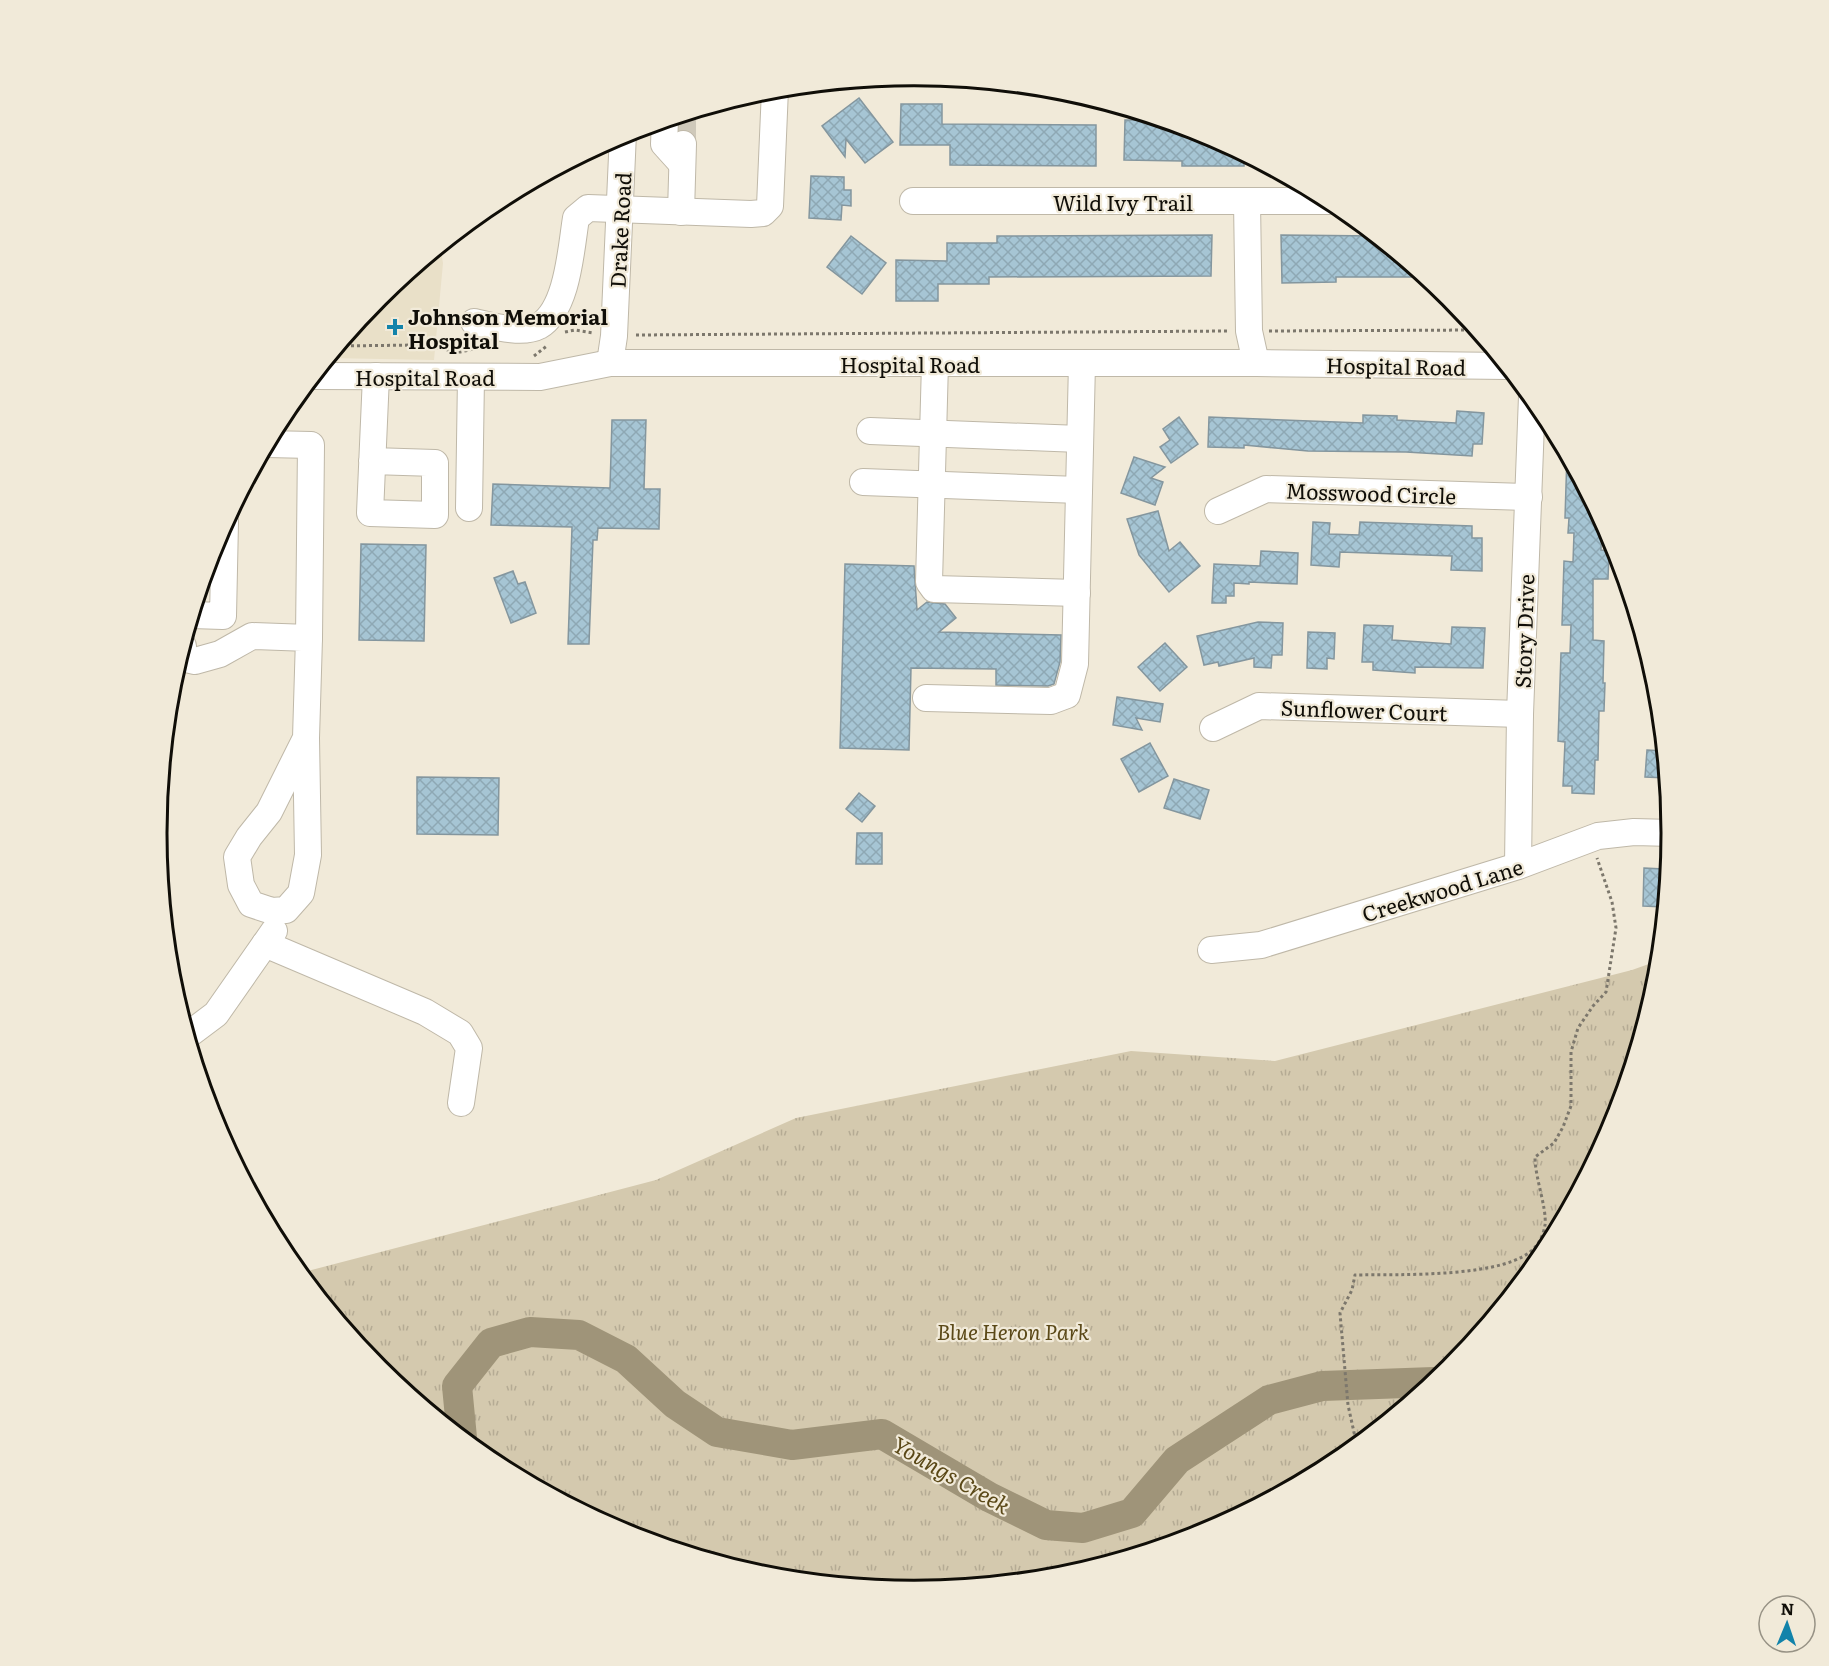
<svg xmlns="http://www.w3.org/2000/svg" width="1829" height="1666" viewBox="0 0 1829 1666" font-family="Literata,serif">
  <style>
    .built { fill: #e9e0c8 }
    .park { fill: url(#park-tufts) }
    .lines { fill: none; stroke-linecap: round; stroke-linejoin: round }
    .river { stroke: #9f9479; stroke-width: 30 }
    .building { fill: url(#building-cross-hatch); stroke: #84969e; stroke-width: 1.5 }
    .minor-tunnel { stroke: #cfc9ba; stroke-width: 26; stroke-dasharray: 26 13; stroke-linecap: butt }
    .minor-casing { stroke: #bfb8a8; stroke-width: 28 }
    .path { stroke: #7c776c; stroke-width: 3; stroke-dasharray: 3 3; stroke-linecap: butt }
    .minor { stroke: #fff; stroke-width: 26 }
    .poi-dot { fill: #1283aa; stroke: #f1ead9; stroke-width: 2 }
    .labels { text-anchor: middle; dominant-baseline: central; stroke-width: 4.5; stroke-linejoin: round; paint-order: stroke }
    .street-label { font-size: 21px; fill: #100e08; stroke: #f1ead9 }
    .poi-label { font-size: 21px; font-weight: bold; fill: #100e08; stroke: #f1ead9; text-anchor: start }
    .park-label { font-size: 21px; font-style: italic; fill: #5b4918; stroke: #f1ead9 }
    .water-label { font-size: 22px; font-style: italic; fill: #5a4817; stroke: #f1ead9 }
    .rim { fill: none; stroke: #100e08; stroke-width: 3 }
  </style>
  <defs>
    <pattern id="park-tufts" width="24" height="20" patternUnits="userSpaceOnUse" patternTransform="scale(1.5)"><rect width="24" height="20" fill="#d4c9ae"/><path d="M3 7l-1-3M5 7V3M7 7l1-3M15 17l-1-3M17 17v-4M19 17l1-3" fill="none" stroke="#b5ab94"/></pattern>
    <pattern id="building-cross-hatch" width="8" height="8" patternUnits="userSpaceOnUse" patternTransform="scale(1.5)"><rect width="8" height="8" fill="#a6c5d4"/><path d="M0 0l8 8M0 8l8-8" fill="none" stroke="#8ea8b4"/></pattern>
  </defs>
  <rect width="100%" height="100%" fill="#f1ead9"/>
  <!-- built -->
  <path class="built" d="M440 246 443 263 434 360 328 358 379 297Z"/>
  <!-- park -->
  <path class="park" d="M1660 960 1658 981 1615 1123 1545 1254 1450 1369 1335 1463 1246 1511 1204 1533 1062 1576 914 1591 766 1576 624 1533 493 1463 378 1369 300 1273 656 1180 796 1118 1131 1051 1275 1061 1632 970Z"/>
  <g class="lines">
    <!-- river -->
    <path class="river" d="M462 1438 457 1386 491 1343 530 1332 579 1335 626 1359 675 1404 717 1432 792 1445 882 1434 989 1497 1046 1525 1083 1528 1132 1513 1177 1460 1269 1400 1322 1386 1434 1382"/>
  </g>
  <!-- building -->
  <g class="building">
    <path d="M859 98 893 142 865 163 846 139 845 157 822 126Z"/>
    <path d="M901 104H942V124L1096 125V166L950 165V145H900Z"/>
    <path d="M1125 120H1162L1166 121V127H1186L1205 133 1244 154V166H1182V161L1124 160Z"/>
    <path d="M811 176 844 177V190H851V206L842 205 841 220 809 218Z"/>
    <path d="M1212 235 1211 276 989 277V284H938V301H896V260L947 261V243H997V236Z"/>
    <path d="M1281 235 1377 236 1426 277H1336V282L1282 283Z"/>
    <path d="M851 236 886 263 862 294 827 267Z"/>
    <path d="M1457 411 1484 413 1482 444H1473L1472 456 1406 452 1308 451 1244 445V448L1208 447 1209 417 1363 423V415L1397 416V420L1456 423Z"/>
    <path d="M1179 417 1198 444 1171 463 1160 447 1170 440 1163 429Z"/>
    <path d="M612 420H646L644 489H660L659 529 598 528 597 540H593L589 644H568L572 527 491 525 493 484 610 488Z"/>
    <path d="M1567 454 1602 518 1601 550 1609 551 1608 579H1593V640L1604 641 1603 683H1605L1604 711H1599L1598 760H1595L1594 794 1572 793V786H1563L1565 742 1558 741 1561 653H1570L1571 625H1562L1564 561 1573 562 1574 533H1568L1569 518H1565Z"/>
    <path d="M1134 457 1165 467 1151 478 1163 482 1155 505 1121 493Z"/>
    <path d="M1158 511 1169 551 1180 542 1200 566 1169 592 1139 555 1127 519Z"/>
    <path d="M1313 522 1330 523 1329 534 1359 535 1360 522 1472 526V538H1482V571L1451 570 1452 556 1340 552 1339 567 1311 565Z"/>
    <path d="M361 544 426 545 424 641 359 640Z"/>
    <path d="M1261 551 1298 553 1297 584 1249 582V584L1234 583V596H1226V603H1212L1214 564 1260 566Z"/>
    <path d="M845 564 914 566 917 610 927 602 945 604 956 618 939 632 1061 635 1060 662 1054 684 1048 686 996 685V669L911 668 909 750 840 748Z"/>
    <path d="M513 571 518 584 525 582 536 613 511 623 494 578Z"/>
    <path d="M1258 622 1283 623 1282 655H1272L1271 668 1254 667V658L1219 666 1218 662 1204 665 1197 636Z"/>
    <path d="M1364 625 1393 626 1392 640 1451 644 1452 627 1485 628 1483 668 1415 667V673L1373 670V662H1362Z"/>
    <path d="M1308 632 1335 633 1334 659 1327 658V669L1307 668Z"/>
    <path d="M1165 643 1187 667 1160 691 1138 667Z"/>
    <path d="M1117 697 1163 704 1160 722 1136 718 1142 730 1113 725Z"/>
    <path d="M1150 743 1168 776 1139 792 1121 759Z"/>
    <path d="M1647 750 1664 751 1667 778 1645 777Z"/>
    <path d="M417 777 499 778 498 835 417 834Z"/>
    <path d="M1174 779 1209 790 1200 819 1164 808Z"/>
    <path d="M859 793 875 806 862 822 846 809Z"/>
    <path d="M857 833H882V864H856Z"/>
    <path d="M1644 868 1663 869 1662 882H1668L1665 907 1643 906Z"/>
  </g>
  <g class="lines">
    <!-- minor-tunnel -->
    <path class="minor-tunnel" d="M683 144V115"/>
    <defs>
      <g id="minor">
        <path d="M665 120 664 144 682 164"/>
        <path d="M913 201H1332"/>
        <path d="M1247 202 1249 331 1256 363"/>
        <path d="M681 212 683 144"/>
        <path d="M474 322C492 326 522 335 539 326 568 309 571 248 576 218L588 208 751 214 763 213 770 206 775 89"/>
        <path d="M610 363 614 336 623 133"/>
        <path d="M935 363 929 582 934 589 1077 593"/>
        <path d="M314 376 540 377 610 363H1256L1507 366"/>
        <path d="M870 431 1080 439"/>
        <path d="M267 444 311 445 309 638"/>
        <path d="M372 461 435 463V515L370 513 376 376"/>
        <path d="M863 482 1079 490"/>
        <path d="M469 508 471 377"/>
        <path d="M1218 511 1266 489 1529 497"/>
        <path d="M192 615 223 616 225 522"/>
        <path d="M183 646 182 658 195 661 220 654 252 636 309 638 306 738 269 812 249 837 237 857 241 885 251 904 272 911 286 910 301 893 308 855 306 738"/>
        <path d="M926 698 1051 701 1067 695 1075 664 1082 363"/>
        <path d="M1213 728 1259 706 1520 714"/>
        <path d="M1518 866 1520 714 1532 396"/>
        <path d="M265 944 425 1012 460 1033 469 1048 461 1103"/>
        <path d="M1211 950 1261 945 1518 866 1598 836 1634 832 1672 833"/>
        <path d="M188 1035 216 1014 274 931"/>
      </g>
    </defs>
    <!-- minor casing -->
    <use href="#minor" class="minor-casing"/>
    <!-- path -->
    <g class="path">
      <path d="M1269 331 1478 330"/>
      <path d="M565 332 575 330 593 333"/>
      <path d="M636 335 1229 331"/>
      <path d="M339 346 417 345 460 352 483 347"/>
      <path d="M534 356 548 345"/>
      <path d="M1357 1446 1348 1405 1340 1313 1352 1290 1355 1275C1396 1274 1511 1279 1536 1246 1541 1240 1544 1232 1545 1225 1547 1208 1535 1178 1535 1157L1554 1143 1563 1127 1571 1106V1052L1578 1028 1593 1006 1606 992 1616 928 1612 902 1597 858"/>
    </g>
    <!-- minor -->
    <use href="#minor" class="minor"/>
  </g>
  <!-- markers -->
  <path class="poi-dot" d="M392 318h6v6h6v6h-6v6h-6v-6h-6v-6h6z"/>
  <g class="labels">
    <!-- street labels -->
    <g class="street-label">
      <text x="1123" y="201">Wild Ivy Trail</text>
      <text transform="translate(619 230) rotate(-87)">Drake Road</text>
      <text x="910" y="363">Hospital Road</text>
      <text transform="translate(1396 365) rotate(1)">Hospital Road</text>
      <text x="425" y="376">Hospital Road</text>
      <text transform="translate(1371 492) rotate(2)">Mosswood Circle</text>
      <text transform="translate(1523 631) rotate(-88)">Story Drive</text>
      <text transform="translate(1364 709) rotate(2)">Sunflower Court</text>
      <text transform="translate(1442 889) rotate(-17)">Creekwood Lane</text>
    </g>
    <!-- poi labels -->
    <g class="poi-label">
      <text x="408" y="315">Johnson Memorial<tspan x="408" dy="24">Hospital</tspan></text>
    </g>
    <!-- park labels -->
    <g class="park-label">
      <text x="1013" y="1330">Blue Heron Park</text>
    </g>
    <!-- water labels -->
    <g class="water-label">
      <text transform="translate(952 1474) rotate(30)">Youngs Creek</text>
    </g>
  </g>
  <!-- crop -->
  <path d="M0 0H1829V1666H0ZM167 833a747 747 0 1 1 1494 0a747 747 0 1 1-1494 0Z" fill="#f1ead9" fill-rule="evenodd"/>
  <path class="rim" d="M167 833a747 747 0 1 1 1494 0a747 747 0 1 1-1494 0Z"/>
  <!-- north arrow -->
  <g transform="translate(1787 1624) rotate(2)"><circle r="28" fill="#f1ead9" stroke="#979285" stroke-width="1.5"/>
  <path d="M0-4.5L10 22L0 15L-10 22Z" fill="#1283aa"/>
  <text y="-9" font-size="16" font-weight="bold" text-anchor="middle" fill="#100e08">N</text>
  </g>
</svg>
